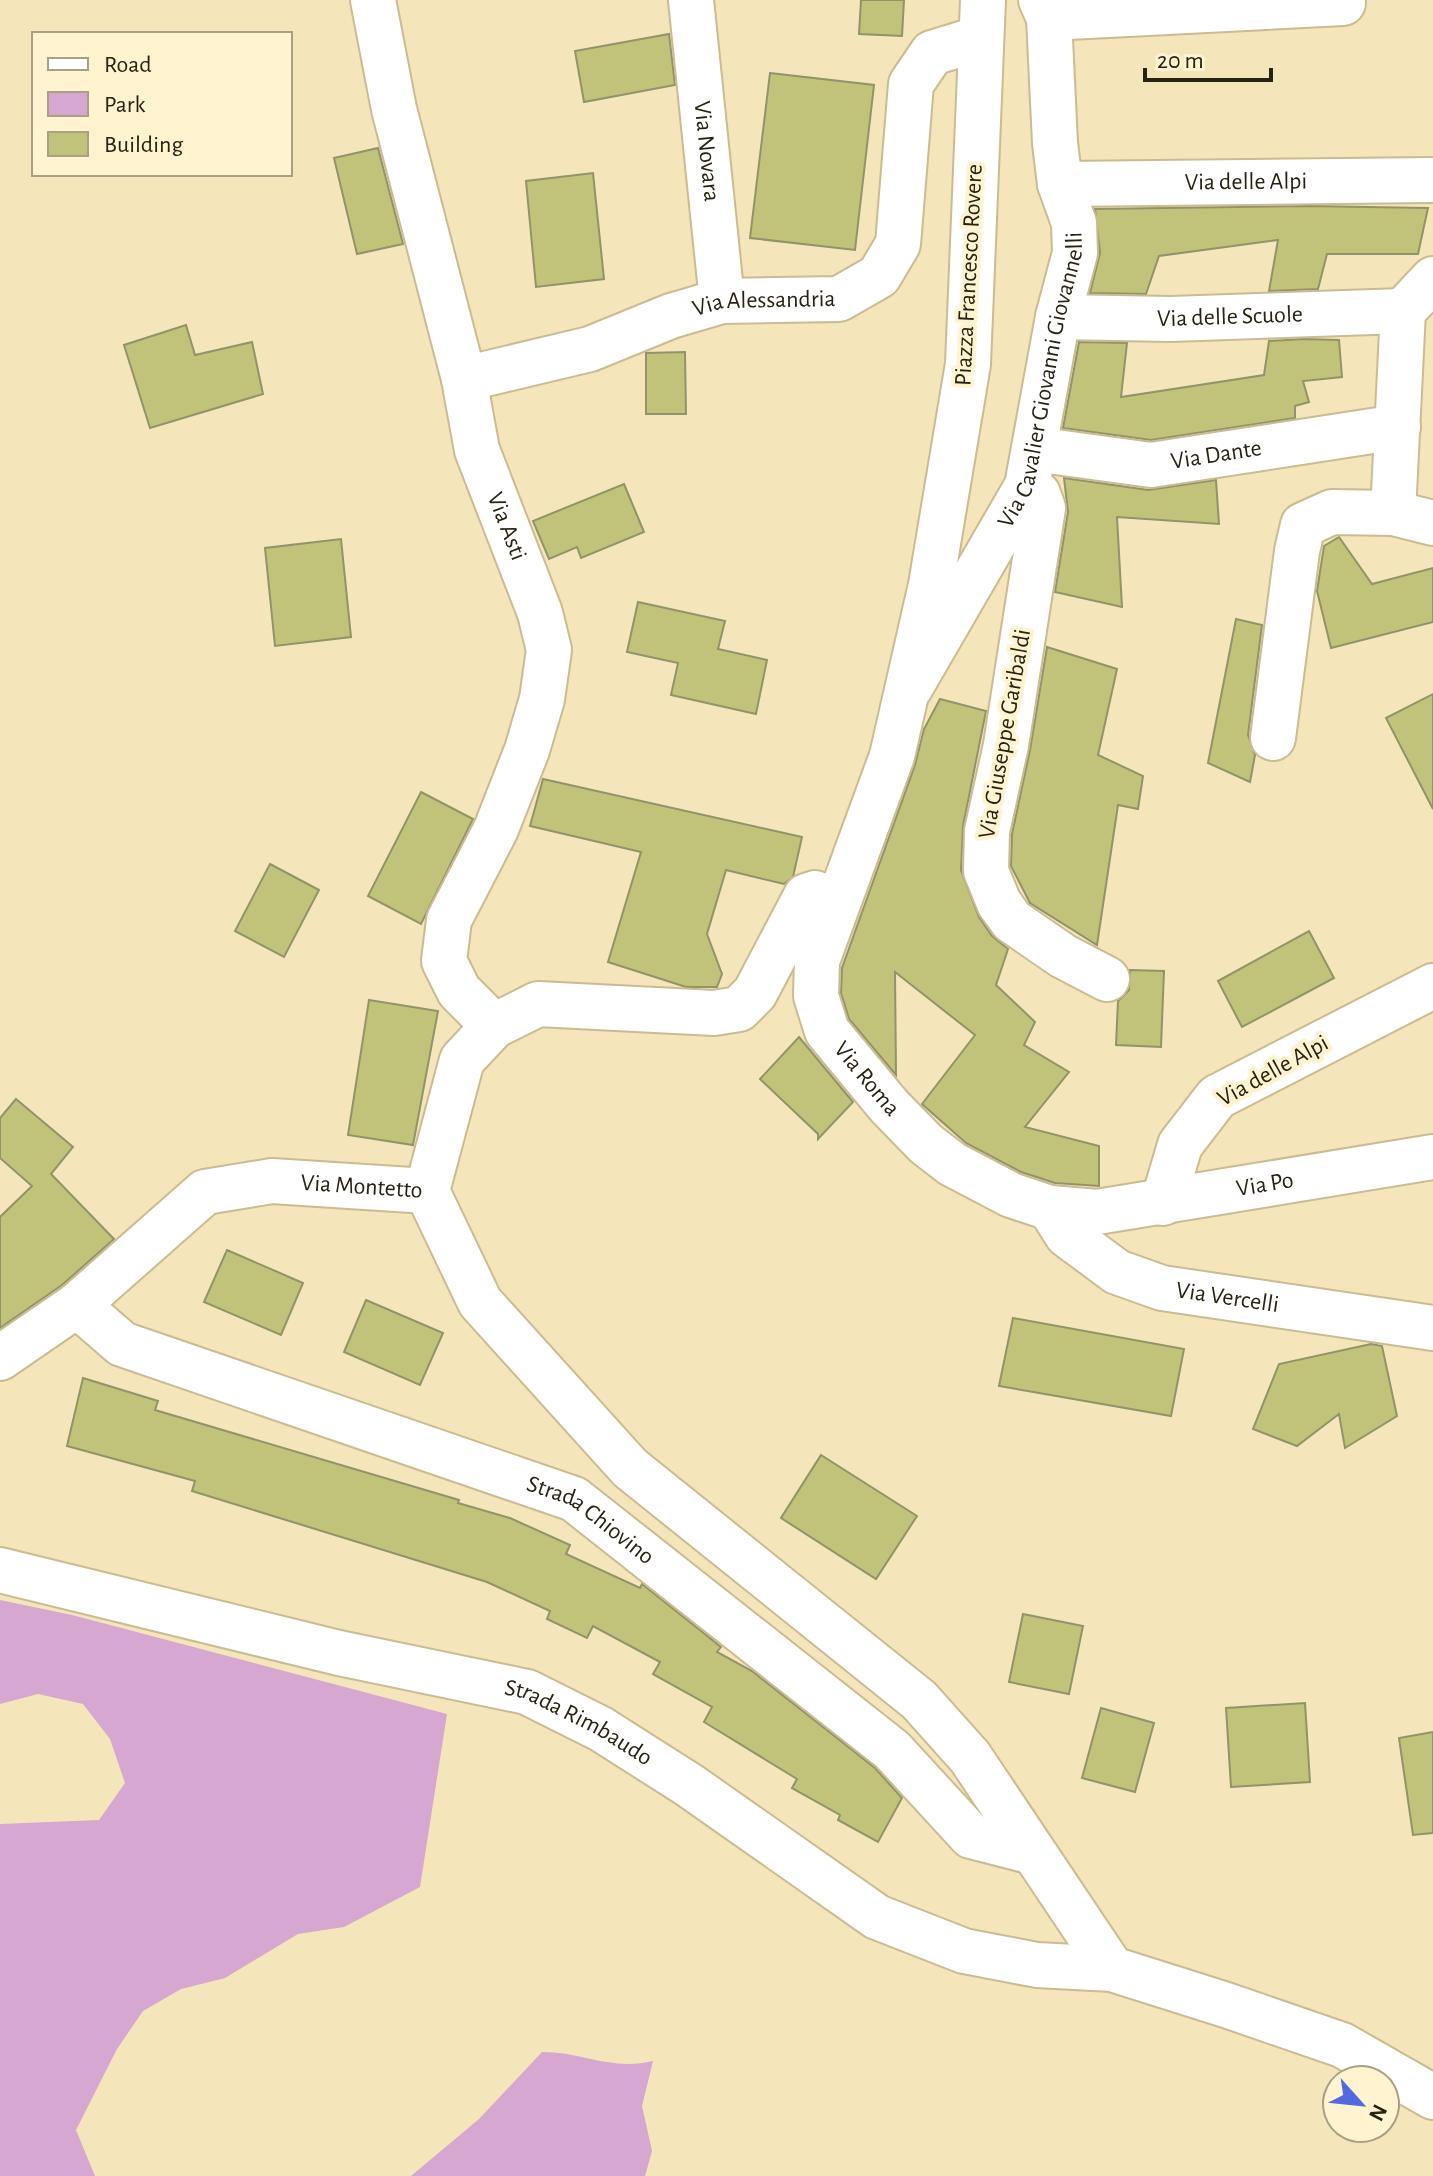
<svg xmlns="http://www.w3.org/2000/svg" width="1433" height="2176" viewBox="0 0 1433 2176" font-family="'Alegreya Sans',sans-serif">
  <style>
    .green { fill: #d6a7d0 }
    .building { fill: #c0c379; stroke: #919369; stroke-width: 2 }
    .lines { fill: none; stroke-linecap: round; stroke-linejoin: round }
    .street-casing { stroke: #cabb91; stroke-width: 48 }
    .secondary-casing { stroke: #cabb91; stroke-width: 48 }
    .street { stroke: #fff; stroke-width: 44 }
    .secondary { stroke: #fff; stroke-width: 44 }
    .labels { text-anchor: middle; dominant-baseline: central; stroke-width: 8; stroke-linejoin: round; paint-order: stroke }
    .street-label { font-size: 24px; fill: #272211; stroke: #fff3d0 }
  </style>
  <rect width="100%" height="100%" fill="#f5e5ba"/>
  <!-- green -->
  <g class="green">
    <path d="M0 1600 72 1615 447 1714 420 1887 344 1927 298 1934 225 1978 181 1989 143 2011 117 2049 76 2130 95 2176H0V1824L99 1820 125 1783 110 1739 83 1704 38 1694 0 1704Z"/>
    <path d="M542 2052C583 2052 610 2071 653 2061L642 2106 652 2151 645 2176H411L479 2119Z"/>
  </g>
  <!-- building -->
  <g class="building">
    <path d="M861 0H904L902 36 859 34Z"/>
    <path d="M669 34 675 85 584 102 575 51Z"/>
    <path d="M770 73 874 85 855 250 750 238Z"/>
    <path d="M378 148 403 244 357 254 334 158Z"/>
    <path d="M593 173 604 279 536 287 526 181Z"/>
    <path d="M1309 206 1428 208 1418 254H1327L1318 289 1269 291 1278 240 1159 256 1146 294 1090 293 1100 253 1095 209Z"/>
    <path d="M186 325 195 355 252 342 263 394 150 428 124 345Z"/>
    <path d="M1304 339 1339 340 1342 377 1303 381 1309 402 1295 406V418L1151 440 1063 428 1079 342 1127 343 1121 397 1264 375 1269 341Z"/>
    <path d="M685 352 686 414H646V353Z"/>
    <path d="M1064 478 1148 490 1216 480 1219 524 1117 517 1122 607 1055 592 1068 512Z"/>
    <path d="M624 484 644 532 581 558 577 547 549 559 533 521Z"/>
    <path d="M1339 537 1372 584 1433 568V622L1331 648 1317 591 1324 546Z"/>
    <path d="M341 539 351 637 275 646 265 548Z"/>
    <path d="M638 602 725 621 718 649 767 660 756 714 671 695 678 663 627 652Z"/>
    <path d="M1236 619 1262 625 1248 735 1255 755 1250 782 1208 763Z"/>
    <path d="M1047 647 1117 669 1098 755 1143 776 1138 809 1118 805 1097 945 1030 903 1011 866 1012 834 1030 750Z"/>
    <path d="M1433 694V809L1386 718Z"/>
    <path d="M940 699 986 711 963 826 961 870 979 917 992 936 1008 949 996 985 1035 1022 1024 1045 1069 1072 1025 1127 1099 1146V1186L1055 1183 1021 1172 966 1143 922 1104 975 1035 895 972 896 1075 849 1019 841 993 842 968 915 765 924 729Z"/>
    <path d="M543 779 802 837 793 877 784 884 726 870 707 934 722 974 717 987H686L608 962 641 852 530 826Z"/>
    <path d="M421 792 473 819 421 924 368 896Z"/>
    <path d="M270 864 319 890 284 957 235 931Z"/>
    <path d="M1309 931 1334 978 1242 1027 1218 981Z"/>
    <path d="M1130 970 1164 971 1161 1047 1116 1045 1118 1001 1129 990Z"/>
    <path d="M369 1000 438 1011 413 1145 348 1135Z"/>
    <path d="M799 1037 853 1102 818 1139V1134L760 1079Z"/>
    <path d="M16 1099 73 1147 51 1174 114 1239 62 1285 0 1328V1217L32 1186 0 1158V1118Z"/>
    <path d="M227 1250 303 1283 281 1335 204 1302Z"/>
    <path d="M366 1300 443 1333 420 1385 344 1352Z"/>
    <path d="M1013 1318 1184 1349 1171 1416 999 1386Z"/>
    <path d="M1371 1344 1382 1346 1397 1416 1345 1448 1339 1414 1297 1446 1253 1429 1279 1364Z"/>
    <path d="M83 1378 158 1401 155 1410 459 1500 458 1503 510 1518 570 1545 566 1554 640 1588 642 1584 721 1647 717 1652 752 1671 875 1768 902 1798 878 1842 838 1820 840 1815 792 1788 797 1779 704 1722 712 1707 653 1674 660 1662 593 1626 587 1638 547 1619 550 1611 487 1582 192 1491 195 1481 67 1446Z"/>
    <path d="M821 1455 917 1516 876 1579 781 1518Z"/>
    <path d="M1023 1614 1083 1626 1069 1694 1009 1682Z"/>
    <path d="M1305 1703 1310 1782 1231 1787 1226 1708Z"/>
    <path d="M1101 1708 1154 1723 1135 1792 1082 1778Z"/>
    <path d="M1433 1732V1833L1413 1835 1399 1738Z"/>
  </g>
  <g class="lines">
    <defs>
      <g id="street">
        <path id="s1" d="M373 0 394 109 464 379 477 450 540 613 549 650 542 699 527 750 496 829 449 920 444 961 459 991 494 1026"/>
        <path id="s2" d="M691 0 722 301"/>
        <path d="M1049 18 1343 3"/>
        <path id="s3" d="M1060 184 1433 180"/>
        <path d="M1433 279 1403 311 1393 513 1433 523"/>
        <path id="s4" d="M1058 317 1171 319 1403 311"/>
        <path id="s5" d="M464 379 590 349 671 316 722 301 839 299 879 276 898 244 911 84 932 53 981 38"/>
        <path id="s6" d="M1034 449 1151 465 1398 427"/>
        <path d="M1027 486 1038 494 1043 508 1006 745 987 831 986 871 999 903 1012 921 1063 956 1107 979"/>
        <path id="s7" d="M910 688 1027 486 1058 317 1075 253 1074 223 1060 184 1055 143 1049 18 1041 0"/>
        <path d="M1273 738 1297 551 1303 525 1332 512 1393 513"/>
        <path d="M427 1191 480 1302 630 1468 919 1700 970 1757 1112 1969"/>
        <path d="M427 1191 462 1060 494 1026 538 1004 714 1013 739 1009 755 993 806 896 815 893 836 902"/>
        <path d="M1163 1203 1180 1145 1217 1097 1433 986"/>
        <path id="s8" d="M1050 1208 1067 1235 1117 1272 1162 1288 1433 1328"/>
        <path id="s9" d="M77 1305 122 1344 574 1499 892 1750 971 1836 1033 1852"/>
        <path id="s10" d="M0 1358 77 1305 205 1192 272 1181 427 1191"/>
      </g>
      <g id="secondary">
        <path id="s11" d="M983 0 968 364 931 585 892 756 817 961 816 996 827 1031 889 1106 926 1144 952 1164 1011 1195 1050 1208 1097 1212 1433 1157"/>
        <path id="s12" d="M0 1570 339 1653 527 1692 601 1729 689 1785 877 1917 964 1951 1037 1965 1112 1969 1226 2005 1342 2045 1433 2097"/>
      </g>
    </defs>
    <!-- street casing -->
    <use href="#street" class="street-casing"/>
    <!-- secondary casing -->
    <use href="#secondary" class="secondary-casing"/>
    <!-- street -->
    <use href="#street" class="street"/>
    <!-- secondary -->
    <use href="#secondary" class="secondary"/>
  </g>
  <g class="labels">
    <!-- street labels -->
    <g class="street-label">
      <text stroke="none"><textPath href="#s2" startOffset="152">Via Novara</textPath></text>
      <text stroke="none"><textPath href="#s3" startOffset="186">Via delle Alpi</textPath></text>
      <text transform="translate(969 275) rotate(-87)">Piazza Francesco Rovere</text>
      <text stroke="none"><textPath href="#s5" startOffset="312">Via Alessandria</textPath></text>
      <text stroke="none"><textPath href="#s4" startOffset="172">Via delle Scuole</textPath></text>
      <text stroke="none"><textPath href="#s7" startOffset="340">Via Cavalier Giovanni Giovannelli</textPath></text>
      <text stroke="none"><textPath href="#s6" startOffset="184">Via Dante</textPath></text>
      <text stroke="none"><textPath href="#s1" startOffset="544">Via Asti</textPath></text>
      <text transform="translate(1005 734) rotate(-80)">Via Giuseppe Garibaldi</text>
      <text transform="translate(1273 1071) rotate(-29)">Via delle Alpi</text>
      <text stroke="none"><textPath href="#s11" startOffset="1116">Via Roma</textPath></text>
      <text stroke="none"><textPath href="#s10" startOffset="422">Via Montetto</textPath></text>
      <text stroke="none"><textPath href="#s11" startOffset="1562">Via Po</textPath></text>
      <text stroke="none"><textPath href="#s8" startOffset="208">Via Vercelli</textPath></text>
      <text stroke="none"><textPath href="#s9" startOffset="562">Strada Chiovino</textPath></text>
      <text stroke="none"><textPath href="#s12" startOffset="600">Strada Rimbaudo</textPath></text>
    </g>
  </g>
  <!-- legend -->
  <rect x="32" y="32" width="260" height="144" fill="#fff3d0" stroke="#a99f84" stroke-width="2"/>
  <rect x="48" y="58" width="40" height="12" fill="#ffffff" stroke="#a99f84" stroke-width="2"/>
  <text x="104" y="72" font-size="24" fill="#272211">Road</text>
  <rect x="48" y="92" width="40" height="24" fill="#d6a7d0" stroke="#a99f84" stroke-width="2"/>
  <text x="104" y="112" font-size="24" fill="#272211">Park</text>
  <rect x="48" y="132" width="40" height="24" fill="#c0c379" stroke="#a99f84" stroke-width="2"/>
  <text x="104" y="152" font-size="24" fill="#272211">Building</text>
  <!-- north arrow -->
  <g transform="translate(1361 2104) rotate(117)"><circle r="38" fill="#fff3d0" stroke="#a99f84" stroke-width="2"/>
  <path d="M0-6L14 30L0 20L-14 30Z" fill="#516adf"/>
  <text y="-12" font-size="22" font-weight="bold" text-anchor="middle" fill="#272211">N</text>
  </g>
  <!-- scale -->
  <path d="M1145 68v12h126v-12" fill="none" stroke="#272211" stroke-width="4"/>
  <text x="1157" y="68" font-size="24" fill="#272211" stroke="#fff3d0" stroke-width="6" paint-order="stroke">20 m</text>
</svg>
